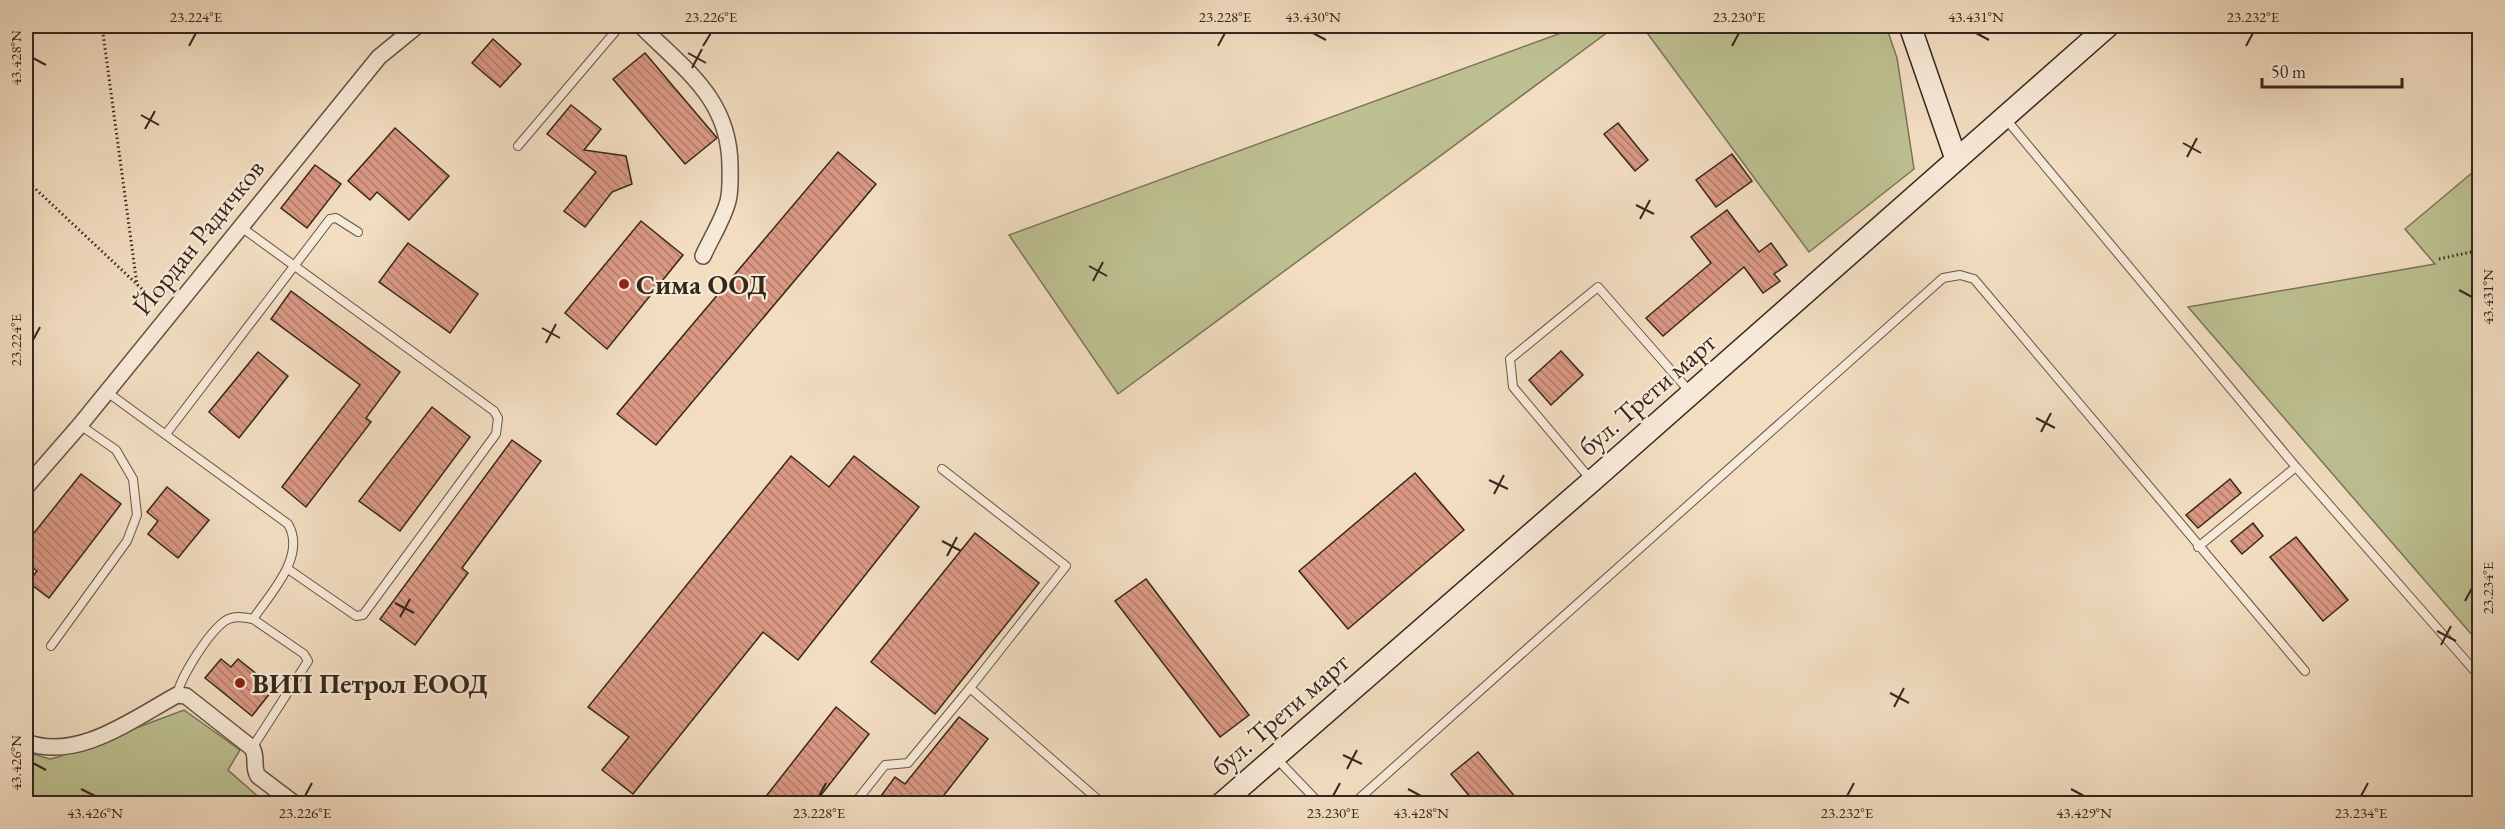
<svg xmlns="http://www.w3.org/2000/svg" width="2505" height="829" viewBox="0 0 2505 829" font-family="'EB Garamond',serif">
  <style>
    .green { fill: #bdc091; stroke: #7a7457; stroke-width: 1.5 }
    .building { fill: url(#building-back-hatch); stroke: #36271d; stroke-width: 1.5 }
    .lines { fill: none; stroke-linecap: round; stroke-linejoin: round }
    .lane-casing { stroke: #655446; stroke-width: 10 }
    .street-casing { stroke: #655446; stroke-width: 18 }
    .secondary-casing { stroke: #36271d; stroke-width: 24 }
    .path { stroke: #36271d; stroke-width: 3; stroke-dasharray: 1.5 3; stroke-linecap: butt }
    .lane { stroke: #f7e9d7; stroke-width: 8 }
    .street { stroke: #f7e9d7; stroke-width: 15 }
    .secondary { stroke: #f7e9d7; stroke-width: 21 }
    .ticks { fill: none; stroke: #36271d; stroke-width: 2 }
    .poi-dot { fill: #8f2418; stroke: #f7e9d7; stroke-width: 2 }
    .labels { text-anchor: middle; dominant-baseline: central; stroke-width: 4.5; stroke-linejoin: round; paint-order: stroke }
    .street-label { font-size: 27px; fill: #36271d; stroke: #f7e9d7 }
    .poi-label { font-size: 27px; font-weight: bold; fill: #36271d; stroke: #f7e9d7; text-anchor: start }
    .neatline { fill: none; stroke: #36271d; stroke-width: 2 }
    .ticks-label { font-size: 15px; text-anchor: middle; fill: #36271d }
  </style>
  <defs>
    <pattern id="building-back-hatch" width="6" height="6" patternUnits="userSpaceOnUse" patternTransform="scale(1.5)"><rect width="6" height="6" fill="#da9883"/><path d="M-1 5l2 2M0 0l6 6M5-1l2 2" fill="none" stroke="#b27c6b"/></pattern>
  </defs>
  <rect width="100%" height="100%" fill="#f2ddc1"/>
  <filter id="stains"><feTurbulence type="fractalNoise" baseFrequency=".00333" numOctaves="4"/><feColorMatrix values="0 0 0 0 .2 0 0 0 0 .09 0 0 0 0 .02 0 0 0 .5 -.17"/></filter>
  <radialGradient id="worn" r=".72"><stop offset=".6" stop-color="#630" stop-opacity="0"/><stop offset="1" stop-color="#630" stop-opacity=".3"/></radialGradient>
  <!-- green -->
  <g class="green">
    <path d="M1580 26H1616L1118 394 1009 235Z"/>
    <path d="M1642 26H1886L1897 58 1914 169 1809 252Z"/>
    <path d="M2479 167V643L2188 307 2435 264 2405 229Z"/>
    <path d="M184 710 240 750 228 770 262 800 260 804 26 803V752L50 759 58 757Z"/>
  </g>
  <!-- building -->
  <g class="building">
    <path d="M493 39 521 64 500 87 472 63Z"/>
    <path d="M645 53 717 138 685 164 613 79Z"/>
    <path d="M571 105 601 129 584 150 626 156 632 184 612 192 585 227 564 211 596 172 547 134Z"/>
    <path d="M1618 123 1648 160 1635 171 1604 134Z"/>
    <path d="M395 128 449 176 409 220 377 192 370 200 348 181Z"/>
    <path d="M838 152 876 184 656 445 617 414Z"/>
    <path d="M1732 154 1752 181 1716 207 1696 180Z"/>
    <path d="M315 165 341 184 307 228 281 208Z"/>
    <path d="M1727 210 1759 252 1771 243 1787 265 1774 274 1780 281 1763 293 1744 267 1663 336 1646 318 1711 263 1691 237Z"/>
    <path d="M641 221 683 255 607 349 565 313Z"/>
    <path d="M408 243 478 294 450 333 379 282Z"/>
    <path d="M291 291 400 372 366 418 371 422 306 507 282 487 360 385 271 319Z"/>
    <path d="M1561 351 1583 375 1551 405 1529 380Z"/>
    <path d="M258 352 288 376 239 438 209 412Z"/>
    <path d="M432 407 470 437 400 531 359 501Z"/>
    <path d="M512 440 541 461 462 568 468 573 415 645 380 619Z"/>
    <path d="M791 456 829 487 854 456 919 507 798 660 763 632 633 794 602 770 629 737 588 707Z"/>
    <path d="M1415 473 1464 530 1348 629 1299 571Z"/>
    <path d="M81 474 121 504 49 598 28 582 37 571 26 562V543Z"/>
    <path d="M2230 479 2241 493 2198 528 2186 515Z"/>
    <path d="M167 487 209 520 178 558 148 534 158 521 147 512Z"/>
    <path d="M2253 523 2263 536 2242 554 2231 541Z"/>
    <path d="M975 533 1039 583 935 714 871 662Z"/>
    <path d="M2296 537 2348 600 2323 621 2270 557Z"/>
    <path d="M1146 579 1249 715 1220 737 1115 601Z"/>
    <path d="M221 659 231 667 238 659 274 688 252 716 205 678Z"/>
    <path d="M836 707 869 734 814 804H760Z"/>
    <path d="M959 717 988 739 937 804H875L895 777 905 784Z"/>
    <path d="M1478 752 1521 804H1476L1451 774Z"/>
  </g>
  <g class="lines">
    <defs>
      <g id="lane">
        <path d="M2005 118 2296 467 2480 677"/>
        <path d="M518 146 620 26"/>
        <path d="M241 227 494 411 498 418 496 434 363 615 356 616 288 569"/>
        <path d="M107 392 288 524C307 556 270 594 253 619L304 654 308 661 252 748"/>
        <path d="M166 434 330 219 336 218 358 232"/>
        <path d="M942 469 1066 566 970 688 1103 804"/>
        <path d="M1592 481 1513 387 1510 359 1598 287 1690 392"/>
        <path d="M2198 547 2296 467"/>
        <path d="M51 646 127 541 137 515 133 479 116 450 80 425"/>
        <path d="M177 695C181 676 209 632 225 621 233 615 244 617 253 619"/>
        <path d="M1277 759 1320 804"/>
        <path d="M854 804 885 765 908 763 970 688"/>
        <path d="M1353 804 1943 278 1960 275 1974 279 2305 671"/>
      </g>
      <g id="street">
        <path d="M641 26C684 69 729 98 730 165 730 177 731 189 728 201 723 220 711 238 703 256"/>
        <path d="M26 487 80 425 379 57 417 26"/>
        <path d="M26 742C77 762 133 719 177 695L186 696 252 748C258 757 252 767 258 776L295 804"/>
      </g>
      <g id="secondary">
        <path d="M1910 26 1956 159"/>
        <path d="M1221 804 1592 481 2108 26"/>
      </g>
    </defs>
    <!-- lane casing -->
    <use href="#lane" class="lane-casing"/>
    <!-- street casing -->
    <use href="#street" class="street-casing"/>
    <!-- secondary casing -->
    <use href="#secondary" class="secondary-casing"/>
    <!-- path -->
    <g class="path">
      <path d="M102 26 137 285"/>
      <path d="M26 180 158 304"/>
      <path d="M2439 259 2480 250"/>
    </g>
    <!-- lane -->
    <use href="#lane" class="lane"/>
    <!-- street -->
    <use href="#street" class="street"/>
    <!-- secondary -->
    <use href="#secondary" class="secondary"/>
  </g>
  <!-- ticks -->
  <path class="ticks" d="M1313 33 1326 40M1976 33 1989 40M189 46 196 33M703 46 711 33M1218 46 1225 33M1732 46 1739 33M2246 46 2253 33M688 53 706 63M33 58 46 65M692 68 702 49M141 115 159 125M145 129 155 111M2183 143 2201 153M2187 157 2197 138M1636 205 1654 214M1640 219 1650 200M1089 266 1107 276M1093 281 1103 262M2459 290 2472 297M542 328 560 338M33 340 40 327M546 343 556 324M2036 418 2055 428M2041 432 2051 413M1489 480 1508 489M1494 494 1504 475M942 541 961 551M947 556 957 537M2465 601 2472 588M395 603 414 613M400 617 410 599M2437 631 2456 641M2441 645 2451 626M1890 693 1909 703M1894 707 1904 688M1343 755 1362 764M33 763 46 770M1347 769 1357 750M81 789 95 796M1408 789 1421 796M2071 789 2084 796M305 796 312 783M819 796 826 783M1333 796 1340 783M1847 796 1854 783M2361 796 2368 783"/>
  <!-- markers -->
  <g class="poi-dot">
    <circle cx="624" cy="284" r="6"/>
    <circle cx="240" cy="683" r="6"/>
  </g>
  <g class="labels">
    <!-- street labels -->
    <g class="street-label">
      <text transform="translate(198 237) rotate(-51)">Йордан Радичков</text>
      <text transform="translate(1647 394) rotate(-41)">бул. Трети март</text>
      <text transform="translate(1280 714) rotate(-41)">бул. Трети март</text>
    </g>
    <!-- poi labels -->
    <g class="poi-label">
      <text x="636" y="284">Сима ООД</text>
      <text x="252" y="683">ВИП Петрол ЕООД</text>
    </g>
  </g>
  <!-- margin -->
  <rect width="2505" height="829" fill="none" stroke="#f2ddc1" stroke-width="66"/>
  <!-- scale -->
  <path d="M2262 78v9h140v-9" fill="none" stroke="#36271d" stroke-width="3"/>
  <text x="2271" y="78" font-size="18" fill="#36271d" stroke="#f7e9d7" stroke-width="4.5" paint-order="stroke">50 m</text>
  <rect x="33" y="33" width="2439" height="763" class="neatline"/>
  <g class="ticks-label">
    <text x="196" y="22">23.224°E</text>
    <text x="711" y="22">23.226°E</text>
    <text x="1225" y="22">23.228°E</text>
    <text x="1313" y="22">43.430°N</text>
    <text x="1739" y="22">23.230°E</text>
    <text x="1976" y="22">43.431°N</text>
    <text x="2253" y="22">23.232°E</text>
    <text transform="translate(16 58) rotate(-90)" y="5">43.428°N</text>
    <text transform="translate(2488 297) rotate(-90)" y="5">43.431°N</text>
    <text transform="translate(16 340) rotate(-90)" y="5">23.224°E</text>
    <text transform="translate(2488 588) rotate(-90)" y="5">23.234°E</text>
    <text transform="translate(16 763) rotate(-90)" y="5">43.426°N</text>
    <text x="95" y="818">43.426°N</text>
    <text x="305" y="818">23.226°E</text>
    <text x="819" y="818">23.228°E</text>
    <text x="1333" y="818">23.230°E</text>
    <text x="1421" y="818">43.428°N</text>
    <text x="1847" y="818">23.232°E</text>
    <text x="2084" y="818">43.429°N</text>
    <text x="2361" y="818">23.234°E</text>
  </g>
  <rect width="100%" height="100%" filter="url(#stains)"/>
  <rect width="100%" height="100%" fill="url(#worn)"/>
</svg>
